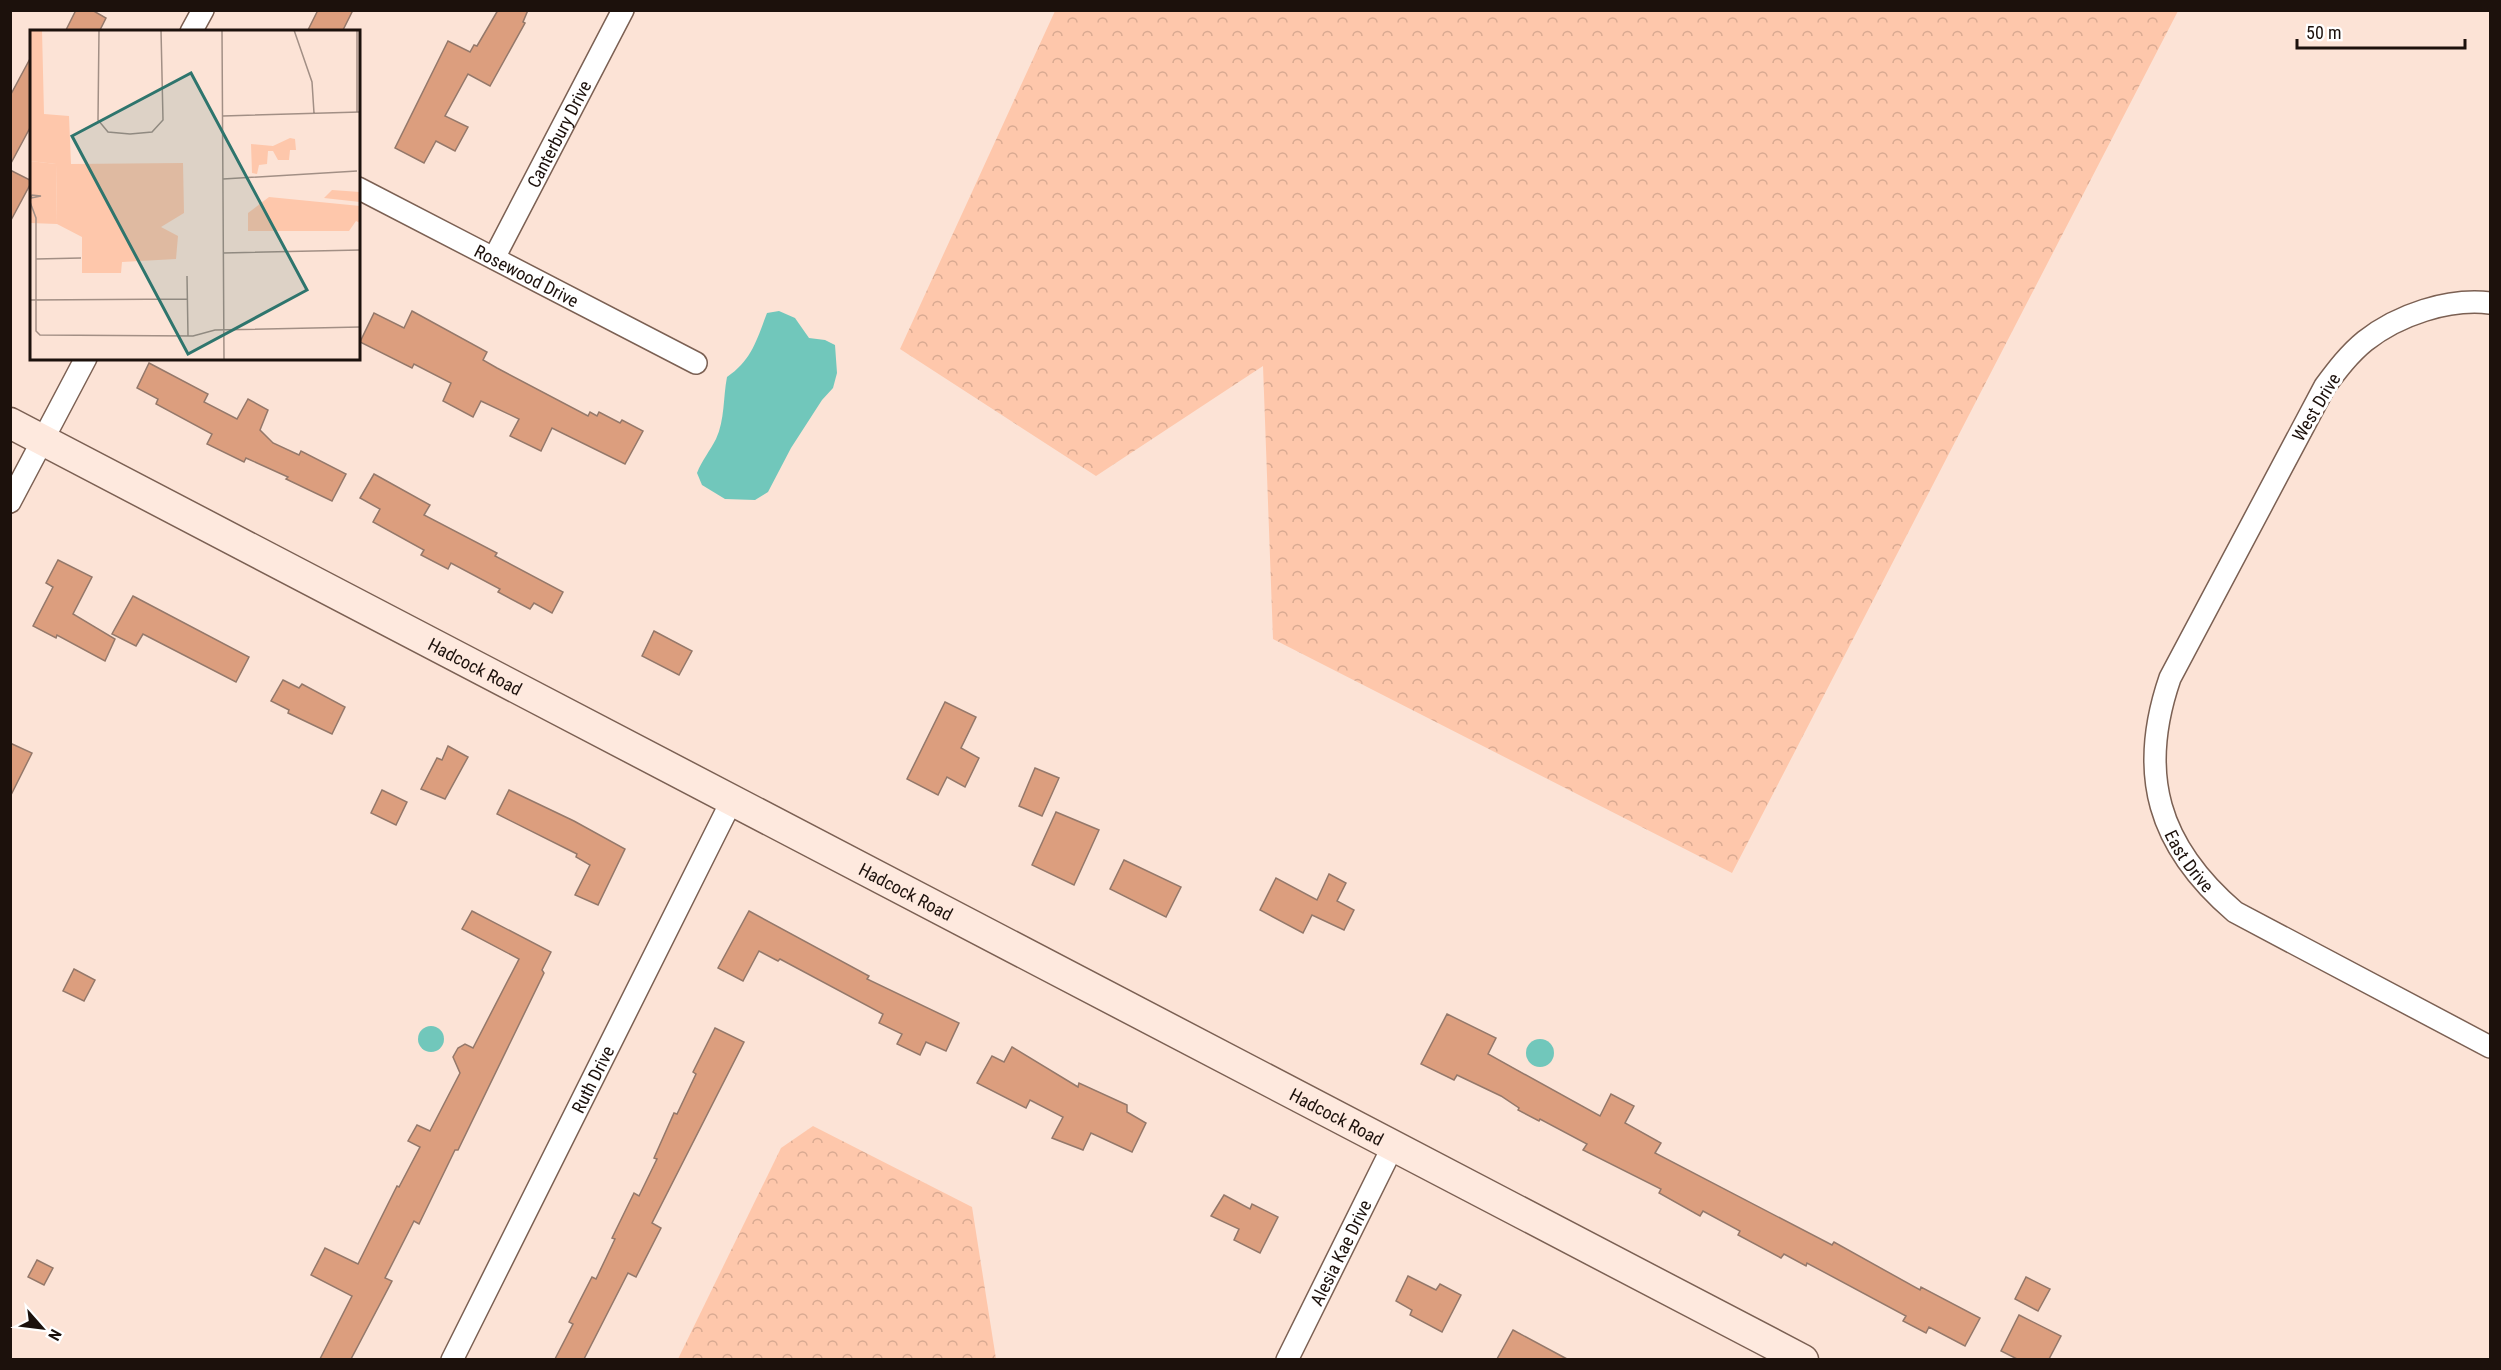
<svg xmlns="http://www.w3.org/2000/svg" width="2501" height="1370" viewBox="0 0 2501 1370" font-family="'Roboto Condensed',sans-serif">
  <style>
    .forest { fill: url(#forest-crowns) }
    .water { fill: #71c7bb }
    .building { fill: #dc9e7e; stroke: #94786a; stroke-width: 1.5 }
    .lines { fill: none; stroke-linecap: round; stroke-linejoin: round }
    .street-casing { stroke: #7b6053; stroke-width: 24 }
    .secondary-casing { stroke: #7b6053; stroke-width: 33 }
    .street { stroke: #fff; stroke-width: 21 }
    .secondary { stroke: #fee9de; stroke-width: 30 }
    .labels { text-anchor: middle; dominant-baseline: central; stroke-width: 6; stroke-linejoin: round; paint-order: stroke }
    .street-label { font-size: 18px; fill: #1c110c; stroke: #fff }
    .inset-road { fill: none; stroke: #a28f85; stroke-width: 1.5 }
    .view { fill: #2e756d; fill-opacity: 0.15; stroke: #2e756d; stroke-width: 3 }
    .inset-edge { fill: none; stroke: #1c110c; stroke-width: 3 }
  </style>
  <defs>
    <pattern id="forest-crowns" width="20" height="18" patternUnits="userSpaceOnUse" patternTransform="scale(1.5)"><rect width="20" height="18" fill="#fec7ab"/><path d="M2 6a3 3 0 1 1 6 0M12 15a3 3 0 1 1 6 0" fill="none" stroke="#d9aa92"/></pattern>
  </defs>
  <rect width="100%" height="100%" fill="#fce3d6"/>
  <!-- forest -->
  <g class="forest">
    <path d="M1055 11V10L2178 11 1732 873 1273 639 1263 366 1096 476 900 349Z"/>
    <path d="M813 1126 972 1207 996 1359H678L781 1148Z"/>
  </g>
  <!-- water -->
  <g class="water">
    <path d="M779 311 795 318 809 338 825 340 835 345 837 373 833 388 822 400 791 448 768 492 755 500 725 499 702 485 697 473C702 460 710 451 716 439 725 420 723 397 727 377 752 360 757 339 767 313Z"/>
    <circle cx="431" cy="1039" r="13"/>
    <circle cx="1540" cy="1053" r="14"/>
  </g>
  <!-- building -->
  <g class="building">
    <path d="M76 10H92L106 18 99 32H65Z"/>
    <path d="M318 10H353L342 32H307Z"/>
    <path d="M498 10H528L523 22 525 23 490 86 468 74 445 116 468 127 455 151 436 141 424 163 395 148 448 41 470 52 474 45 477 46Z"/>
    <path d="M32 55V124L10 165V96Z"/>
    <path d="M10 170 32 181 10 222Z"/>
    <path d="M412 311 487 352 483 360 497 368 588 416 590 412 597 416 599 412 620 423 622 420 643 431 625 464 552 428 541 451 510 436 519 419 481 401 473 417 443 401 451 383 414 364 412 368 360 342 374 313 404 328Z"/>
    <path d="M149 363 208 394 204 402 237 419 248 399 268 410 260 430 273 443 299 455 301 451 346 474 332 501 286 479 288 477 246 458 244 462 207 444 212 434 156 404 158 399 137 388Z"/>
    <path d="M374 474 430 505 424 515 497 553 495 556 563 592 552 613 534 603 530 609 498 592 500 589 451 563 448 569 421 555 424 550 373 522 380 509 360 498Z"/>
    <path d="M58 560 92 577 73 614 115 639 105 661 57 635 56 638 33 626 53 587 46 583Z"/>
    <path d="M133 596 249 657 236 682 143 634 136 646 112 634Z"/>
    <path d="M654 631 692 651 679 675 642 656Z"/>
    <path d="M283 680 299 688 302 684 345 707 332 734 288 713 289 710 271 701Z"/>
    <path d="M945 702 976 717 961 748 979 758 965 787 947 777 938 795 907 779Z"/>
    <path d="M10 743 32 753 10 797Z"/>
    <path d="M448 746 468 757 445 799 421 789 437 758 442 760Z"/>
    <path d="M1035 768 1059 778 1042 816 1019 806Z"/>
    <path d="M382 790 407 802 396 825 371 813Z"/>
    <path d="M509 790 574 821 625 849 598 905 575 895 590 865 576 857 577 854 497 814Z"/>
    <path d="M1056 812 1099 830 1074 885 1032 865Z"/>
    <path d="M1124 860 1181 887 1166 917 1110 889Z"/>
    <path d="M1329 874 1346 883 1337 901 1354 910 1344 930 1312 915 1303 933 1260 910 1276 878 1317 900Z"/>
    <path d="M472 911 551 952 542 970 544 973 458 1150H455L419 1224 414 1221 385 1278 392 1281 351 1359H320L352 1296 311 1275 325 1248 358 1264 397 1186 399 1187 420 1147 408 1141 417 1125 430 1131 460 1073 453 1057 458 1048 465 1044 473 1048 519 959 462 929Z"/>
    <path d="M749 911 869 976 867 979 959 1023 946 1051 926 1042 920 1055 897 1044 902 1034 879 1023 883 1014 780 959 778 961 759 951 743 981 718 968Z"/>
    <path d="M74 969 95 980 84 1001 63 991Z"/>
    <path d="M1447 1014 1496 1038 1488 1054 1600 1116 1611 1094 1634 1106 1625 1123 1661 1143 1655 1153 1832 1245 1834 1242 1920 1290 1921 1287 1980 1318 1965 1346 1929 1327 1926 1333 1903 1321 1906 1316 1807 1263 1806 1266 1784 1254 1781 1258 1738 1235 1740 1231 1703 1211 1700 1216 1659 1193 1661 1189 1583 1150 1587 1144 1540 1119 1539 1121 1518 1110 1519 1108 1501 1096 1457 1075 1454 1080 1421 1064Z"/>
    <path d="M715 1028 744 1042 652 1223 661 1228 636 1277 628 1273 584 1359H555L573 1324 569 1322 592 1277 596 1279 615 1239 612 1238 634 1193 639 1196 657 1159 654 1158 674 1113 677 1114 696 1074 693 1072Z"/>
    <path d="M1012 1047 1078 1087 1079 1083 1127 1105V1112L1146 1123 1132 1152 1091 1133 1083 1150 1052 1138 1063 1117 1030 1100 1026 1108 977 1083 992 1056 1004 1062Z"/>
    <path d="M1224 1195 1250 1209 1252 1204 1278 1217 1260 1253 1234 1240 1239 1229 1211 1216Z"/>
    <path d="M37 1260 53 1268 44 1285 28 1277Z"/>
    <path d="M1408 1276 1436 1290 1440 1284 1461 1295 1442 1332 1410 1315 1412 1310 1396 1301Z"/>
    <path d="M2026 1277 2050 1289 2038 1311 2015 1299Z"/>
    <path d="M2019 1315 2061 1336 2049 1359H2017L2001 1351Z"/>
    <path d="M1513 1330 1567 1359H1497Z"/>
  </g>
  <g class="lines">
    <defs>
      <g id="street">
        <path d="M191 32 203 10"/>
        <path id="s1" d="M358 188 696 363"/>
        <path id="s2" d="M494 258 623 10"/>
        <path id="s3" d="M2490 303C2448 298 2398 315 2365 341 2349 354 2337 370 2325 386L2170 678C2137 774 2158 846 2235 912L2490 1047"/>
        <path d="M10 502 86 358"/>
        <path id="s4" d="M452 1360 732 800"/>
        <path id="s5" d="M1287 1360 1393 1146"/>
      </g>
      <g id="secondary">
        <path id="s6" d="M10 423 1803 1360"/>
      </g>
    </defs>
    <!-- street casing -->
    <use href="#street" class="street-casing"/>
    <!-- secondary casing -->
    <use href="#secondary" class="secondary-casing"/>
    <!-- street -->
    <use href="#street" class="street"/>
    <!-- secondary -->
    <use href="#secondary" class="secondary"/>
  </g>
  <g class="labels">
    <!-- street labels -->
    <g class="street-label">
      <text stroke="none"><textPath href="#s2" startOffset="140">Canterbury Drive</textPath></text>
      <text stroke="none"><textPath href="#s1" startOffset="190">Rosewood Drive</textPath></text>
      <text transform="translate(2316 407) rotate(-59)">West Drive</text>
      <text stroke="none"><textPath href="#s6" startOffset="525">Hadcock Road</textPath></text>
      <text stroke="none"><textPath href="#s3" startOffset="717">East Drive</textPath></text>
      <text stroke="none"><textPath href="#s6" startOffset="1011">Hadcock Road</textPath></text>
      <text stroke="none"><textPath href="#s4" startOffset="314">Ruth Drive</textPath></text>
      <text stroke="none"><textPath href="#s6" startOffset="1497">Hadcock Road</textPath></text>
      <text stroke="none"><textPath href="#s5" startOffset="120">Alesia Kae Drive</textPath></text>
    </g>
  </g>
  <!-- overview -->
  <g transform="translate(30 30)">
    <rect width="330" height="330" fill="#fce3d6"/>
    <path d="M0 0H12L14 84 39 86 41 134 153 133 154 183 131 197 148 206 146 229 92 232 91 243H52V207L27 194 26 134 0 131ZM260 108 265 109 266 120H260L259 130H248L243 121H238L237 134 229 135 227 144 222 143 221 114 243 116ZM302 160 330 162V172L294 168ZM239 167 330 176V193L326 191 319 201H218V183Z" fill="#fec7ab"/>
    <path d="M0 131 26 134 27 194 0 193Z" fill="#fec7ab"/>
    <path class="inset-road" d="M69 0 68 90 78 102 100 104 122 102 133 90 131 0M192 0 194 330M264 0 282 52 284 83M327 0V82M193 86 330 82M193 149 327 141M0 170 2 165 11 166 1 168M0 172 6 188V301L10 305 163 306 185 300 330 297M193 223 330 220M6 229 51 228M157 246 158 306M0 270 157 269"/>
    <path class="view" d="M161 43 277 260 158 324 42 106Z"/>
    <rect width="330" height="330" class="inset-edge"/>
  </g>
  <!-- border -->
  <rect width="2501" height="1370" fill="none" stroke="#1c110c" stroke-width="24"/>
  <!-- north arrow -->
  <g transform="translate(42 1328) rotate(118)" stroke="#ffffff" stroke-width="4.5" paint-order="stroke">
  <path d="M0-4.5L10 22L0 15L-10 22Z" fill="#1c110c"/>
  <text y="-9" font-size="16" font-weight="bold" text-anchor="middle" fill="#1c110c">N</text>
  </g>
  <!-- scale -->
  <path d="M2297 39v9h168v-9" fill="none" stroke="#1c110c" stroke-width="3"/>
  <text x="2306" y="39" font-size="18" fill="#1c110c" stroke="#ffffff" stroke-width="4.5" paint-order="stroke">50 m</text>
</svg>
